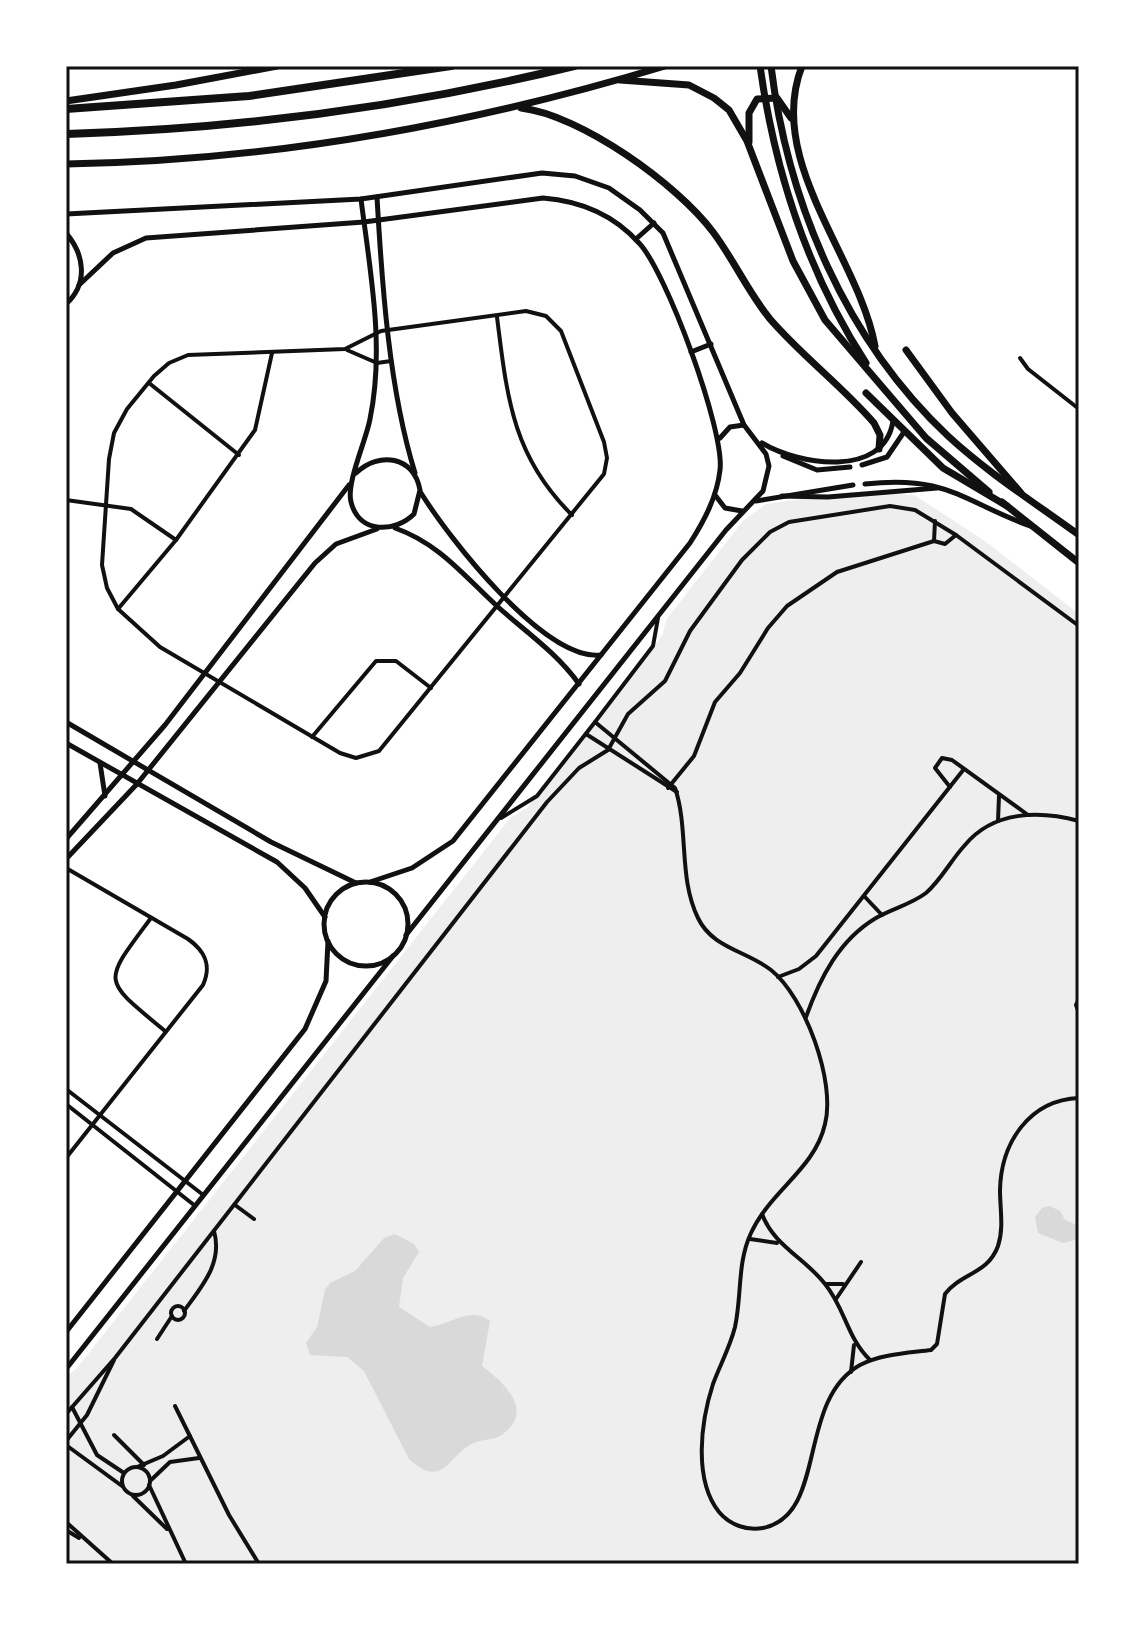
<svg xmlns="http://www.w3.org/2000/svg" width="1145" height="1630" viewBox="0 0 1145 1630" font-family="'Sofia Sans Condensed',sans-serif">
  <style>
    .green { fill: #eee }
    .water { fill: #d9d9d9 }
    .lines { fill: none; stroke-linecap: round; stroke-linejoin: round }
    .minor { stroke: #111; stroke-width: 4 }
    .tertiary { stroke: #111; stroke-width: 5 }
    .primary { stroke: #111; stroke-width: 7 }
    .trunk { stroke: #111; stroke-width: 7 }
    .motorway { stroke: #111; stroke-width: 8 }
    .neatline { fill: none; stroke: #111; stroke-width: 3 }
  </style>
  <rect width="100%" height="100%" fill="#fff"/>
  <!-- green -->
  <path class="green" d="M851 492 914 495 985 541 1079 614V1564H66V1377L77 1368 511 817 527 808 662 636 666 620 743 521 766 504Z"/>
  <!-- water -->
  <g class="water">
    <path d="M1050 1206 1060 1211 1065 1220 1079 1226V1239L1063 1243 1038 1233 1035 1217 1042 1208Z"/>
    <path d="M395 1234 414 1244 419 1252 403 1278 399 1307 430 1327C452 1324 470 1306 490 1321L482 1366C503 1382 535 1410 503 1434 496 1440 482 1439 474 1443 448 1454 444 1491 409 1459L364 1371 347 1357 310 1355 306 1343 317 1327 325 1290 330 1283 355 1271 384 1238Z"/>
  </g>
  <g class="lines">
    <!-- minor -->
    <g class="minor">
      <path d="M526 311 546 316 561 331 604 442 607 458 604 474 379 751 356 758 340 753 160 647 118 609 107 588 102 565 109 459 114 433 127 409 154 376 169 363 188 355 345 349 381 331Z"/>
      <path d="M497 317C507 396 512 456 572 515"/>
      <path d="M347 350 377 363 391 361"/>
      <path d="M1020 358 1028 369 1079 409"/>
      <path d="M149 383 239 455"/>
      <path d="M66 500 131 509 176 540"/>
      <path d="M934 541 935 521"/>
      <path d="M118 609 176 540 255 430 272 353"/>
      <path d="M595 722 675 788C689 829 678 877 698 918 712 948 747 951 771 970 805 997 836 1082 825 1124 815 1169 770 1191 751 1233 737 1263 742 1295 735 1327 730 1347 720 1365 713 1384 701 1421 693 1479 719 1512 730 1525 747 1531 763 1528 828 1515 796 1401 860 1365 881 1354 908 1353 931 1350L937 1344 945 1294C961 1273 988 1274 998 1246 1004 1228 1000 1209 1000 1190 1001 1143 1029 1100 1079 1098"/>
      <path d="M586 734 677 792"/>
      <path d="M312 737 376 661H396L431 688"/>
      <path d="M950 787 935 768 942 758 952 760 1028 815"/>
      <path d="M668 788 694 756 715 702 740 673 768 628 787 606 837 572 934 541 945 544 956 535"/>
      <path d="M501 818 537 796 595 722 653 646 658 618"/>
      <path d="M998 821 999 796"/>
      <path d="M66 868 188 939C205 951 212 965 203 985L66 1158"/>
      <path d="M865 897 882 915"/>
      <path d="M151 918C102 984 101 978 165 1031"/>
      <path d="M778 977 799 969 816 956 964 769"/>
      <path d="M1079 999 1076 1005 1079 1013"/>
      <path d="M806 1017C820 978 839 940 876 918 893 908 910 905 926 893 941 880 951 860 965 845 993 811 1039 810 1079 821"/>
      <path d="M66 1089 202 1194"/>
      <path d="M66 1104 194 1205"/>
      <path d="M235 1205 254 1219"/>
      <path d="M762 1214C774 1246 805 1258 825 1284 845 1308 847 1338 870 1360"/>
      <path d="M750 1239 777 1243"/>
      <path d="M826 1284H843"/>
      <path d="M836 1299 861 1262"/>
      <circle cx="178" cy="1313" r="7"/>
      <path d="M184 1311C202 1286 223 1263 214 1231"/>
      <path d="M157 1339 172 1316"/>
      <path d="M851 1372 854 1345"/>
      <path d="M175 1406 229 1515 259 1564"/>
      <path d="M72 1407 97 1455 124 1473"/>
      <path d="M66 1414 115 1358 547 802 579 768 608 750 628 714 665 681 690 631 742 560 770 532 789 522 890 506 915 510 956 535 1079 626"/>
      <path d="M114 1435 144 1465"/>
      <path d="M66 1441 87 1415 114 1360"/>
      <path d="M66 1445 122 1486"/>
      <path d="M137 1467 163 1456 190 1436"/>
      <circle cx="136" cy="1481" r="14"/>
      <path d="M150 1481 170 1462 199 1458"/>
      <path d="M149 1485 186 1564"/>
      <path d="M133 1496 167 1529"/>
      <path d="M66 1522 113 1564"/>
      <path d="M66 1530 79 1538"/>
    </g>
    <!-- tertiary -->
    <g class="tertiary">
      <path d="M377 197C382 285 389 389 415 473"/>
      <path d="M66 214 361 199 542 173 575 176 609 188 640 210 663 233 744 425 766 454 769 466 763 491 726 530 406 935"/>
      <path d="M66 233C84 254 89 283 66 304"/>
      <path d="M636 239 654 223"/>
      <path d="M79 285 113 253 146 238 364 222 543 198C581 201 613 214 639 243 666 271 725 431 720 470 717 497 704 521 690 543L453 841 412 868 370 882"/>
      <path d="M691 352 711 344"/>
      <path d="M720 438 730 427 744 425"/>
      <path d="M762 443C798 465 884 479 893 421"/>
      <path d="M783 456 817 470 850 467"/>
      <path d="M862 465 887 457 904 432"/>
      <path d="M356 473C379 451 414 456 420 490L414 514C395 533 359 534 351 502 346 483 366 441 370 419 385 347 370 271 361 199"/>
      <path d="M865 484C947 475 960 500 1030 526"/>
      <path d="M421 493C449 538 544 661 601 655"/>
      <path d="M715 495 725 508 742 511"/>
      <path d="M782 496 828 497 937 488"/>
      <path d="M756 501 853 485"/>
      <path d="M395 528C440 544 464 576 498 607 526 632 557 653 579 684"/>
      <path d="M66 722 271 842 356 883"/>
      <path d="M66 743 277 862 305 888 325 917"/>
      <path d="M100 763 105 796"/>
      <path d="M66 839 165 725 349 485"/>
      <path d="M66 859 137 784 315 563 336 544 377 529"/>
      <circle cx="366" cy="924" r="42"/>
      <path d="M66 1332 305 1029 326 981 328 941"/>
      <path d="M66 1369 393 956"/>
    </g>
    <!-- primary -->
    <g class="primary">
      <path d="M760 66C775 173 807 272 866 363"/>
      <path d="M771 66C788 204 846 340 948 436 988 473 1035 503 1079 535"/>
      <path d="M802 66C765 161 859 257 875 346"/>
      <path d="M620 80 689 85 714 98 729 110 747 141 793 261 825 320 926 438 989 492"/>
      <path d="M749 142V113L757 99 777 98 791 118"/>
      <path d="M1002 502 1079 563"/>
    </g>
    <!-- trunk -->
    <g class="trunk">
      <path d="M66 101 176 85 277 66"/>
      <path d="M521 108C581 115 677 184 713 232 734 260 748 292 770 319 802 356 842 386 874 423L880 435 879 449"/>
      <path d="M66 164C270 161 470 125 665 66"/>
      <path d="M906 350 952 413 1021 493"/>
      <path d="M866 393 943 468 1007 506"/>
    </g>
    <!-- motorway -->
    <g class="motorway">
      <path d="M66 109 249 96 451 66"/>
      <path d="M66 134C238 129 407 107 574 66"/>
    </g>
  </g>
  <!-- border -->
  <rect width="1145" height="1630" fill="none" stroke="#ffffff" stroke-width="136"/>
  <rect x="68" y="68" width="1009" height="1494" class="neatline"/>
</svg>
